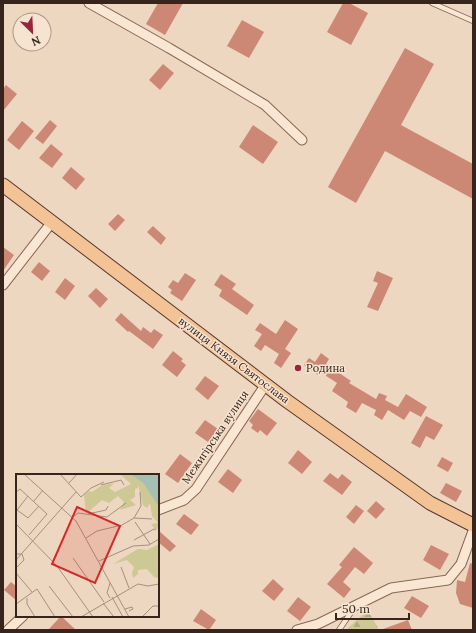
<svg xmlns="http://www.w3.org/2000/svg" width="476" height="633" viewBox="0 0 476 633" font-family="Lora,serif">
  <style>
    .forest { fill: url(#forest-firs) }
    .building { fill: #cd8875 }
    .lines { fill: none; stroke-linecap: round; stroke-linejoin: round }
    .lane-casing { stroke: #886758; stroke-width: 6 }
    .street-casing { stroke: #886758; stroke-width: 11 }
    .primary-casing { stroke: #55372c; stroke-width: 15 }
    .lane { stroke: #f9e6d3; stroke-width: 4.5 }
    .street { stroke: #f9e6d3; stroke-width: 9 }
    .primary { stroke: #f3c396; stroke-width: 13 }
    .poi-dot { fill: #98273e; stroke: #f6e3d0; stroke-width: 1.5 }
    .labels { text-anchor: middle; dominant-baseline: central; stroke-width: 3; stroke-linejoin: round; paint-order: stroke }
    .street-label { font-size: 11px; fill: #37241c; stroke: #f6e3d0 }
    .poi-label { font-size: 11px; fill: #37241c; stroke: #f6e3d0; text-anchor: start }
    .inset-road { fill: none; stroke: #a58f7e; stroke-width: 1 }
    .view { fill: #d62828; fill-opacity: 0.15; stroke: #d62828; stroke-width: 2 }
    .inset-edge { fill: none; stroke: #37241c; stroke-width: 2 }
  </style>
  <defs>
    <pattern id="forest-firs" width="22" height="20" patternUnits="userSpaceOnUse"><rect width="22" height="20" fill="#cdc894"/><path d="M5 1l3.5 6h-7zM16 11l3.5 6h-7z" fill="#b1ac7f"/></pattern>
  </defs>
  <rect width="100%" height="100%" fill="#eed7c0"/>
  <!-- forest -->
  <path class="forest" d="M368 610 379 630H348V628Z"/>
  <!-- building -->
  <g class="building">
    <path d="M158 3H183L165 35 146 24Z"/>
    <path d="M343 3H349L368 13 351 45 327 32Z"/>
    <path d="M242 20 264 32 249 58 227 46Z"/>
    <path d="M405 48 434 64 401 125 473 164V199L385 151 356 203 328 187Z"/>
    <path d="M163 64 174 73 160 90 149 80Z"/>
    <path d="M6 85 17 94 3 111V89Z"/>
    <path d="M50 120 57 126 43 144 35 138Z"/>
    <path d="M22 121 34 131 19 150 7 140Z"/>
    <path d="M253 125 278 142 263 164 239 147Z"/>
    <path d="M51 144 63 154 52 168 39 158Z"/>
    <path d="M71 167 85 179 76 190 62 178Z"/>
    <path d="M118 214 125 220 115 231 108 224Z"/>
    <path d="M153 226 166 238 161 245 147 232Z"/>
    <path d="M3 247 14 255 3 271Z"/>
    <path d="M39 262 50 271 42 281 31 272Z"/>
    <path d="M377 271 393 278 378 311 367 307 378 283 373 281Z"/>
    <path d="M185 273 196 280 182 301 170 293 172 290 168 287 173 280 178 283Z"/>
    <path d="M221 274 236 284 232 289 254 305 247 315 219 296 222 290 214 285Z"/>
    <path d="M65 278 75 286 65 300 55 292Z"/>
    <path d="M96 288 108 299 100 308 88 296Z"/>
    <path d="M121 313 141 331 143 327 151 333 154 329 163 335 153 349 129 331 128 332 115 320Z"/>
    <path d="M285 320 298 329 285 349 291 353 281 368 274 363 279 354 265 345 261 351 254 346 262 334 255 330 260 323 276 334Z"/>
    <path d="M173 351 183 359 181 361 186 365 177 377 162 365Z"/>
    <path d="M321 353 329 359 326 364 351 381 349 383 376 399 379 393 387 396 385 400 398 407 406 394 427 407 421 417 410 411 404 420 388 410 382 420 374 415 376 410 362 403 356 413 346 407 348 402 332 391 337 383 320 372 318 375 304 365 309 358 315 362Z"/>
    <path d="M205 376 219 386 208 400 195 389Z"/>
    <path d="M258 409 277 423 267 436 260 430 258 433 251 428 253 425 249 421Z"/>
    <path d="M426 416 443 425 434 440 426 436 420 448 411 443Z"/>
    <path d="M205 420 218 429 208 442 195 433Z"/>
    <path d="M298 450 312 462 302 474 288 463Z"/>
    <path d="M180 454 192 463 178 483 165 474Z"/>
    <path d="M442 457 453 463 448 472 437 466Z"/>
    <path d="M228 469 242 480 233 493 218 482Z"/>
    <path d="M330 473 338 479 342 474 352 482 342 495 323 481Z"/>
    <path d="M446 483 462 491 456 502 440 493Z"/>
    <path d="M376 501 385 509 376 519 367 511Z"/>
    <path d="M356 505 364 511 354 524 346 517Z"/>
    <path d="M184 514 199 525 191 535 176 524Z"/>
    <path d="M158 530 176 546 170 552 158 542Z"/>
    <path d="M431 545 449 554 440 570 423 560Z"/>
    <path d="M354 547 373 563 364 574 355 567 343 582 351 589 344 598 327 584 342 567 339 565Z"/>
    <path d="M470 563 473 564V608L460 604 456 593 457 580 465 582Z"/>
    <path d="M273 579 284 589 274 601 262 591Z"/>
    <path d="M11 582 17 587V601L4 590Z"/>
    <path d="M412 596 429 606 421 618 404 608Z"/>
    <path d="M298 597 311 607 300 621 287 611Z"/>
    <path d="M201 609 216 620 209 630 193 621Z"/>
    <path d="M61 616 76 630H48Z"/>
    <path d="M408 620 412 630H383V629Z"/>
  </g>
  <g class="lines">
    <defs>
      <g id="lane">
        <path d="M432 3 473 21"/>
        <path d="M339 630 354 608"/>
      </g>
      <g id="street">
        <path d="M89 3 169 48 265 105 302 140"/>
        <path d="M3 285 52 222"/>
        <path d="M158 510 184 500 196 489 266 384"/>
        <path d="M8 630 23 616"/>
        <path d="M297 630 318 624 391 588 448 580 461 564 473 531"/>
      </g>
      <path id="primary" d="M3 185 287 401 430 503 473 525"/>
    </defs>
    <!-- lane casing -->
    <use href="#lane" class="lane-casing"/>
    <!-- street casing -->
    <use href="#street" class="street-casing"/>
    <!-- primary casing -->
    <use href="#primary" class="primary-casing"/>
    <!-- lane -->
    <use href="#lane" class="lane"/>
    <!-- street -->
    <use href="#street" class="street"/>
    <!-- primary -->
    <use href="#primary" class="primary"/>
  </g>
  <!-- markers -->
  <circle class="poi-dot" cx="298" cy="368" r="4"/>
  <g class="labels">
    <!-- street labels -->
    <g class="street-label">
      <text transform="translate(234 360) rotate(37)">вулиця Князя Святослава</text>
      <text transform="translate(215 437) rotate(-56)">Межигірська вулиця</text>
    </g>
    <!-- poi labels -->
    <g class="poi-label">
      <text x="306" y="368">Родина</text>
    </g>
  </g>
  <!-- overview -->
  <g transform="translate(16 474)">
    <rect width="143" height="143" fill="#eed7c0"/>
    <path d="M104 0H114L128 10 140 25 143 33V55H139L135 50 142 49 136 42 134 29 131 34 127 31 122 10V14L119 15V23L114 26 120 31 104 36 108 28 102 22 93 29 86 26 70 40 68 21 73 17 76 18 85 12 98 9 93 14 99 18 115 10ZM143 70 142 104 138 103 131 95 122 96V100L117 104 116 99 118 93 111 86 97 90 122 75 131 76Z" fill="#cdc894"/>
    <path d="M114 0H143V33L128 10Z" fill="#a3c0b2"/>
    <path class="inset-road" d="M8 0 60 47 113 143M44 0 65 23 75 14 88 8M53 9 61 0M85 11 105 6 108 11M0 18 4 15 31 40 13 61M12 22 1 36 12 44 23 32M18 27 27 16M72 40 90 36 92 32M57 43 62 39 91 43 110 29M118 44 136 45M119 48 134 70M0 50 41 92 77 143M70 64 81 57 106 51 118 44 125 32 124 18M118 66 138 55 140 56M0 80H6L8 86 0 94M57 84 88 128M0 86 60 18M83 87 117 72 133 71 143 65M105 93 113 114M0 99 16 118M94 109 91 119 94 124M33 112 57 143M96 123 107 143M11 124V130L19 143M87 129 98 143M0 130 21 115 39 143M109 135 116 133 117 135 113 137M65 143 122 110 132 112 143 110M126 143 137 132H143"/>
    <path class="view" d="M61 33 104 52 79 109 36 90Z"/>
    <rect width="143" height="143" class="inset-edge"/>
  </g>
  <!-- border -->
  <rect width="476" height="633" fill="none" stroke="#37241c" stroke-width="8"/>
  <!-- north arrow -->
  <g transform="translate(32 32) rotate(156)"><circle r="19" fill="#f6e3d0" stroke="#aa9788"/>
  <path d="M0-3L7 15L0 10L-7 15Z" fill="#98273e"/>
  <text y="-6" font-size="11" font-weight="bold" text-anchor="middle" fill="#37241c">N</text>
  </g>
  <!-- scale -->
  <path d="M336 613v6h73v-6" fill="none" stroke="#37241c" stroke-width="2"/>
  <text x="342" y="613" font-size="12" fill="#37241c" stroke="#f6e3d0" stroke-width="3" paint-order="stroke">50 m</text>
</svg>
